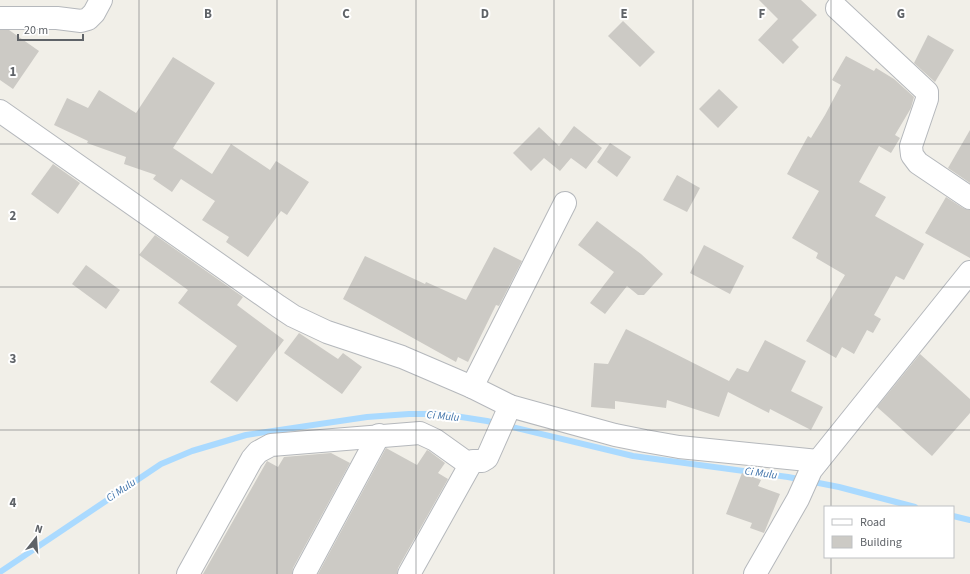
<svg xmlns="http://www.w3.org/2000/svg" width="970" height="574" viewBox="0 0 970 574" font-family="'Source Sans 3',sans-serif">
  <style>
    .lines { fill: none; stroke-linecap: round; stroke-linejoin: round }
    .stream { stroke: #aadaff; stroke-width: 6 }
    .building { fill: #cccac5 }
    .minor-casing { stroke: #b5b8bc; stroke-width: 24 }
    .minor { stroke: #fff; stroke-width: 22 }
    .grid { fill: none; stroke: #5f6368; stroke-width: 1; stroke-opacity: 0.55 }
    .labels { text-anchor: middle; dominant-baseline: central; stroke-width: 4; stroke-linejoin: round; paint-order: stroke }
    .water-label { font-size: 11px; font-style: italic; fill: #4174aa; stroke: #fff }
    .grid-label { font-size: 13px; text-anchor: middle; font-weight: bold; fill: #5f6368; stroke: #fff; stroke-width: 4; stroke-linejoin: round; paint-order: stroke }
  </style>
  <rect width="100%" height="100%" fill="#f1efe8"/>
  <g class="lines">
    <!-- stream -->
    <g class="stream">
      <path d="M953 516 970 520"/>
      <path d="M0 572 161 464 192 451 246 435 367 417 409 414H442L487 421 633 456 788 477 839 487 915 507"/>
    </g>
  </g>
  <!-- building -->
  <g class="building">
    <path d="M759 0H801L817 15 792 40 799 47 783 64 758 40 778 19Z"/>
    <path d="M623 21 655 52 640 67 608 36Z"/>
    <path d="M0 30H9L39 51 13 89 0 80Z"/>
    <path d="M928 35 954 50 935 82 914 63Z"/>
    <path d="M846 56 874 71 876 68 894 79 914 97 911 108 895 135 900 138 891 153 879 146 859 182 886 197 875 216 924 244 904 280 896 276 874 315 881 319 873 333 867 330 854 354 842 347 836 358 806 341 845 275 816 258 818 253 792 238 819 191 787 174 808 136 811 138 825 115 841 85 832 80Z"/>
    <path d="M173 57 215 83 173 148 212 174 231 144 270 170 276 161 309 182 287 215 281 211 248 257 226 242 229 237 202 220 215 201 181 179 172 192 153 179 156 175 124 164 126 157 87 143 88 141 54 125 67 98 88 108 99 90 136 113Z"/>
    <path d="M719 89 738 107 718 128 699 109Z"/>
    <path d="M574 126 602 148 586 169 571 158 560 171 544 158 531 171 513 153 539 127 559 146Z"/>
    <path d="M970 130V183L948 168Z"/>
    <path d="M610 143 631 157 617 177 597 162Z"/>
    <path d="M53 164 80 183 58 214 31 194Z"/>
    <path d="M677 175 700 188 687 212 663 200Z"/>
    <path d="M946 197 963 208 970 210V258L925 233Z"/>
    <path d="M597 221 641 254 663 274 644 295H638L627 286 605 314 590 303 614 272 578 245Z"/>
    <path d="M155 235 243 297 237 305 284 340 237 402 210 382 237 346 178 303 188 290 139 255Z"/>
    <path d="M704 245 744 266 730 294 690 273Z"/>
    <path d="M494 247 522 261 499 306 496 305 468 362 458 357 456 362 343 299 365 256 425 284 426 282 466 300Z"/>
    <path d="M86 265 120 290 106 309 72 284Z"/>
    <path d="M626 329 729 381 737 368 748 372 765 340 806 361 791 391 823 407 811 430 770 409 769 413 728 392 719 417 667 400 666 408 615 401V409L591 407 594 363 608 364Z"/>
    <path d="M299 333 338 359 343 353 362 367 342 394 284 353Z"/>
    <path d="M920 354 970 399V413L932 456 877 407Z"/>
    <path d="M386 448 417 465 427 450 429 451 445 463 438 473 448 479 398 568 397 574H318Z"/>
    <path d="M331 453 350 463 293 568 292 574H203L267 461 278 467 284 457Z"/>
    <path d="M742 473 761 480 758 486 780 494 764 533 750 528 752 523 726 514Z"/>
  </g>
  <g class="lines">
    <defs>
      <g id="minor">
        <path d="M837 8 927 92V99L911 146 912 155 918 163 970 198"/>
        <path d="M0 18H57L81 21 88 19 94 13 101 0"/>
        <path d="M0 111 278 306 293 316 327 332 402 357 472 387 510 406 615 435 645 441 679 447 818 461"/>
        <path d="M472 387 565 203"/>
        <path d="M188 574 252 459 258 452 271 445 420 433 435 440 470 465"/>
        <path d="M304 574 379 435"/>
        <path d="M409 574 470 465 473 461H482L487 458 510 406"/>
        <path d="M755 574 798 499 811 470 970 272"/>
      </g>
    </defs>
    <!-- minor casing -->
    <use href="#minor" class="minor-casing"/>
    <!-- minor -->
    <use href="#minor" class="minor"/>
  </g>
  <!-- grid -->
  <path class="grid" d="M139 0V574M277 0V574M416 0V574M554 0V574M693 0V574M831 0V507M0 144H970M0 287H970M0 430H970M831 557V574"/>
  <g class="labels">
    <!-- water labels -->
    <g class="water-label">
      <text transform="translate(443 416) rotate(5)">Ci Mulu</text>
      <text transform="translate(761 473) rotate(8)">Ci Mulu</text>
      <text transform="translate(121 490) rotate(-34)">Ci Mulu</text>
    </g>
  </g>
  <g class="grid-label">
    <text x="208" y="18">B</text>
    <text x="346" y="18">C</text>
    <text x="485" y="18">D</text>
    <text x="624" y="18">E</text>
    <text x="762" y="18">F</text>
    <text x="901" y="18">G</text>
    <text x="13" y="76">1</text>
    <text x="13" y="220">2</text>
    <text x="13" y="363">3</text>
    <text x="13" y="507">4</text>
  </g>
  <!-- legend -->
  <rect x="824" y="506" width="130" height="52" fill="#ffffff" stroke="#bfc1c3"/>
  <rect x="832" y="519" width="20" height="6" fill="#ffffff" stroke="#bfc1c3"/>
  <text x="860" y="526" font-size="12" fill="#5f6368">Road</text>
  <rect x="832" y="536" width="20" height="12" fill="#cccac5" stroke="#bfc1c3"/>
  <text x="860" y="546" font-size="12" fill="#5f6368">Building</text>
  <!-- north arrow -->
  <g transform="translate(36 538) rotate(17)" stroke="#ffffff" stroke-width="3" paint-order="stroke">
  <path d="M0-3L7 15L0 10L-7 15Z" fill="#5f6368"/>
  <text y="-6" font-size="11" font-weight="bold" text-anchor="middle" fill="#5f6368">N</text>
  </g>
  <!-- scale -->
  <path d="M18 34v6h65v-6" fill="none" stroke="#5f6368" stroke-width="2"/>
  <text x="24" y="34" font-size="12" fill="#5f6368" stroke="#ffffff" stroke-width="3" paint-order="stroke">20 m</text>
</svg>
